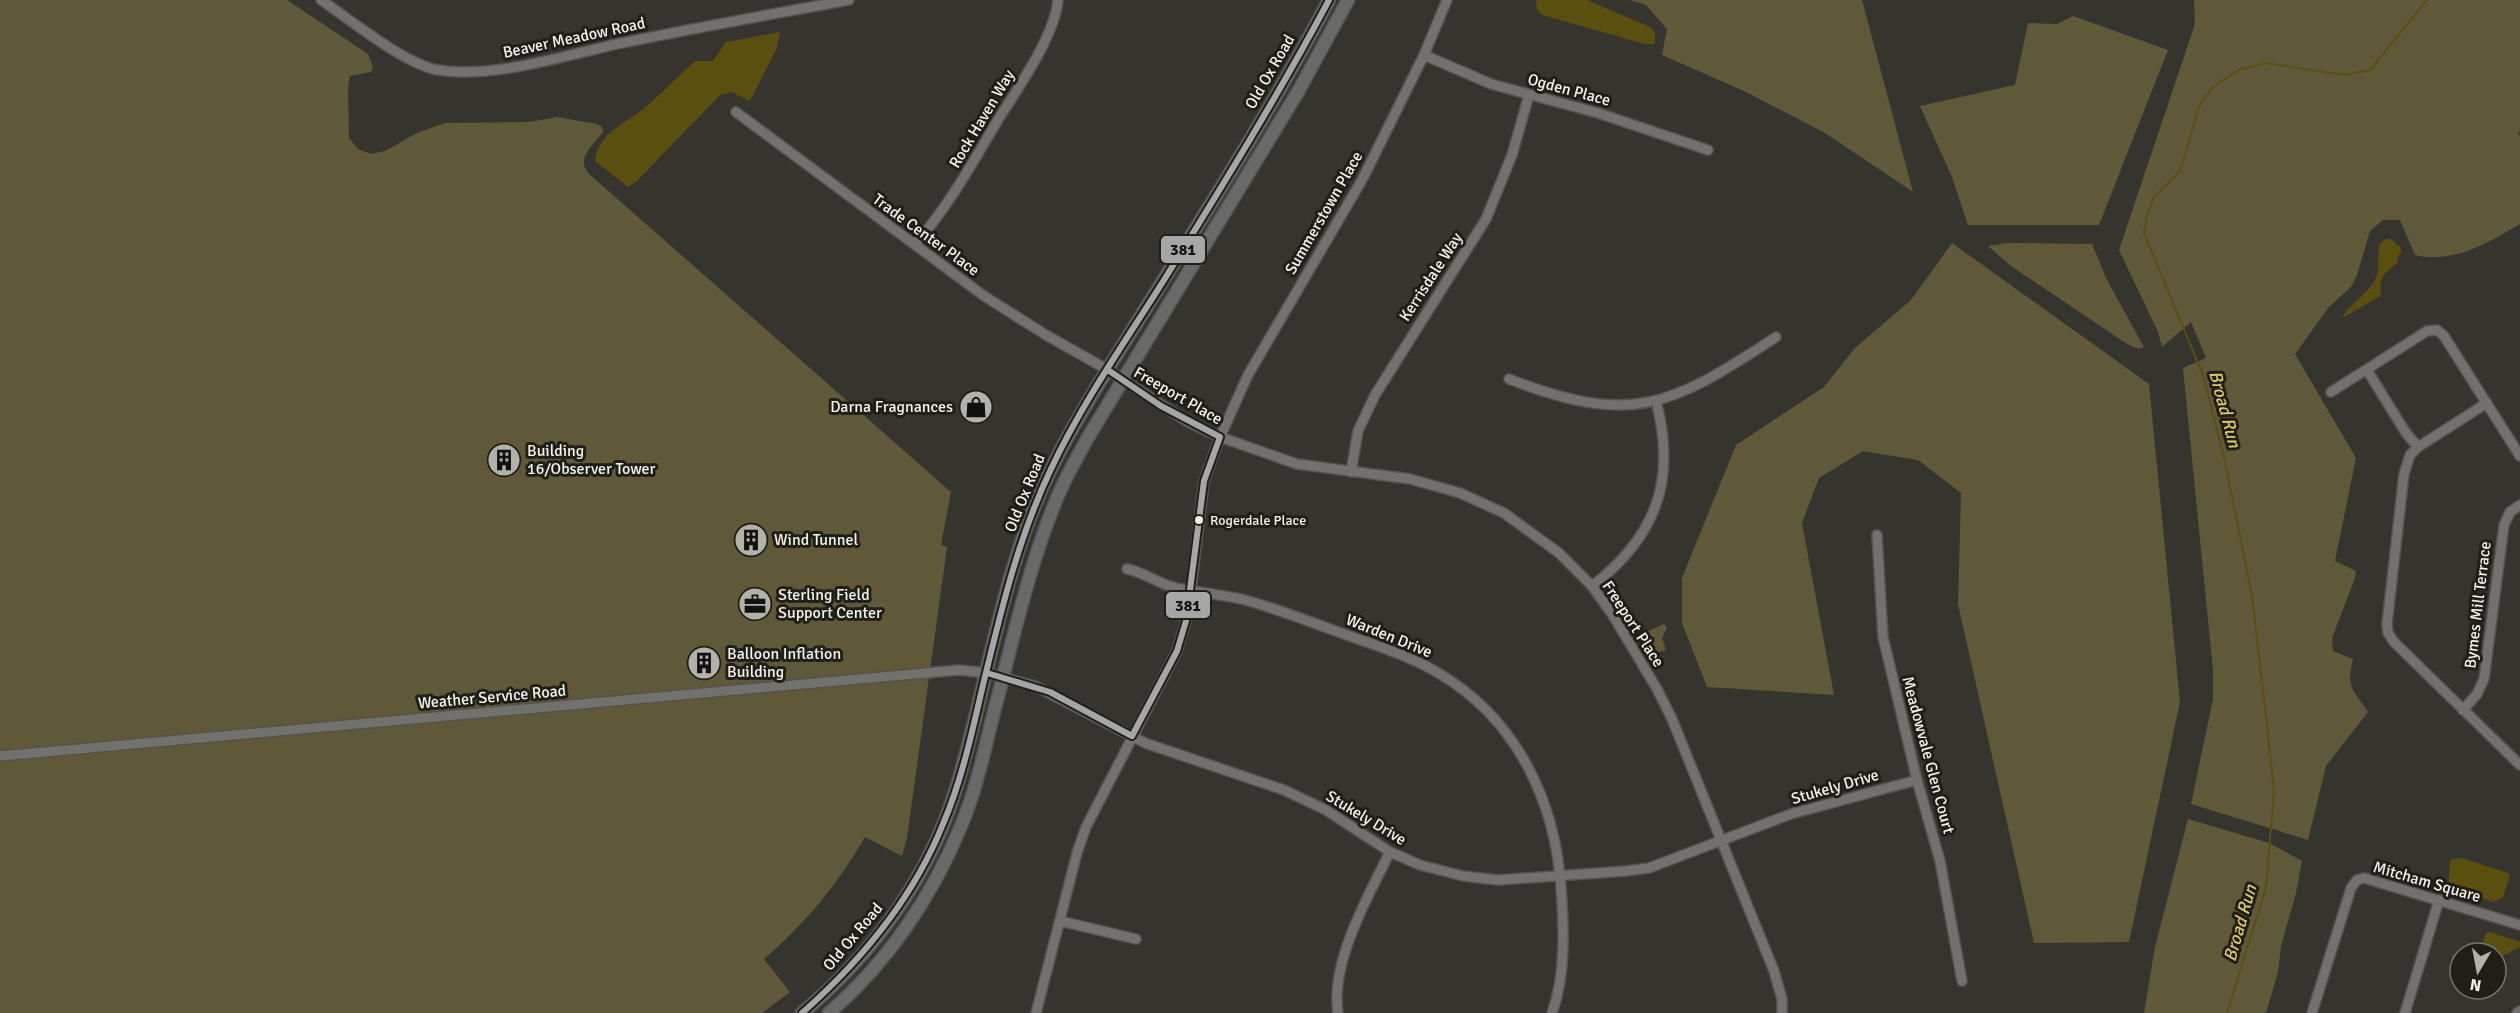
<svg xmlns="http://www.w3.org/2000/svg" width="2520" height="1013" viewBox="0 0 2520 1013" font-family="Signika,sans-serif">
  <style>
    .green { fill: #605939 }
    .water { fill: #5a4f0f }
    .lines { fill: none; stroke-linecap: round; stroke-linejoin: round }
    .stream { stroke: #5a4f0f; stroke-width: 2 }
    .minor-casing { stroke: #55534e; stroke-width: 12 }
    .major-casing { stroke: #55534e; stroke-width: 15 }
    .minor { stroke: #72716d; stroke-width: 9 }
    .major { stroke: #676a68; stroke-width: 12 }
    .bus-1-casing { stroke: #1f1e18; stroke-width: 10 }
    .bus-1 { stroke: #a6a6a6; stroke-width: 6 }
    .bus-dot { fill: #f5f4ec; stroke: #1f1e18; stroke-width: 2 }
    .labels { text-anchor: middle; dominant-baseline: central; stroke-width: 6; stroke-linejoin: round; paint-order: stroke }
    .bus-label { font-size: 14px; fill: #f5f4ec; stroke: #1f1e18; text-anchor: start }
    .street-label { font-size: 16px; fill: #f5f4ec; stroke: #1f1e18 }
    .poi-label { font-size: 16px; fill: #f5f4ec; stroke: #1f1e18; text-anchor: start }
    .water-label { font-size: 18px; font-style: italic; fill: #dbc96d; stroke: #1f1e18 }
    .line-badge { stroke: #1f1e18; stroke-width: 2 }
    .pale-badge-label { font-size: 16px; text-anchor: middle; font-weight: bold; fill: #111 }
  </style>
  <rect width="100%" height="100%" fill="#36342e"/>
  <!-- green -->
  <g class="green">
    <path d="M0 0H287L368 54 373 67 371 72 350 76 348 87 349 138 358 149 371 154 385 151 417 133 445 123 530 122 557 117 597 124 602 127 603 132C593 146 575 158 589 174L951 492 941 545 947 547 907 838 902 856 865 837C838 884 805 924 764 959L790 992 762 1013H0Z"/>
    <path d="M1630 0H1862L1913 192 1825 133 1746 92 1662 55 1667 29 1646 5Z"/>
    <path d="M2194 0H2520V131L2518 133 2520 136V224C2488 243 2454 264 2415 255L2400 220H2383L2370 231 2357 275 2351 287 2329 307 2295 354 2356 458 2335 561 2356 571 2355 578 2332 638 2333 651 2353 659C2346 688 2352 688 2368 712L2326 766 2308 840 2191 804 2213 699V670L2183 368 2206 358 2191 322 2162 347 2158 332 2119 250 2195 24Z"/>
    <path d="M2073 16 2168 50 2099 225H1968L1952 177 1920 106 2015 85 2028 23 2057 24Z"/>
    <path d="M1952 243 2149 384 2180 702 2129 942 2034 943 1958 604 1961 493 1918 460 1863 451 1819 478 1802 523 1834 695 1707 687 1682 623V578L1736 445 1824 387 1855 348 1911 300Z"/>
    <path d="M2007 243 2092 244 2107 280 2144 347 2139 349 2127 344 2011 266 1988 246Z"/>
    <path d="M1664 624 1667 628 1662 638 1666 650 1656 653 1646 632Z"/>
    <path d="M2188 819 2269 843 2302 861 2296 893 2281 946 2278 972 2266 1013H2144L2155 947Z"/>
  </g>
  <!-- water -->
  <g class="water">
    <path d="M1536 0H1587L1650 27 1655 32V44H1645L1542 15 1537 10Z"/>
    <path d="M780 32 777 48 750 101 731 92 720 95 637 181 628 187 595 161C597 132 629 122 647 106 663 91 679 76 695 61H713L726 42Z"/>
    <path d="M2386 239H2392L2397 245 2400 246 2402 253 2399 254 2397 263C2382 276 2379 276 2381 296L2342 318C2351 301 2372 293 2377 274 2381 262 2373 246 2386 239Z"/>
    <path d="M2462 858 2508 873 2510 876 2503 897 2494 902 2448 887 2450 862 2452 859Z"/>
    <path d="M2490 932 2520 942V947L2496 959V953H2479L2486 933Z"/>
  </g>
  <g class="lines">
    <!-- stream -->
    <path class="stream" d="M2227 1013 2266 888 2274 791 2266 716 2252 596 2224 457 2203 375 2144 233 2147 216 2154 197 2180 171 2200 104 2213 87 2239 70 2266 63 2344 75 2370 70 2427 0"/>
    <defs>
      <g id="minor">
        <path d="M321 0C351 20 404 64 438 70 491 79 564 56 617 44 694 28 772 14 849 0"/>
        <path d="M1424 55 1491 84 1598 113 1708 150"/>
        <path d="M736 112 984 296 1046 335 1108 370 1188 422 1220 437 1297 464 1410 479 1460 493 1504 513 1559 553 1592 586 1612 614 1657 689 1672 719 1774 971 1782 999V1013"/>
        <path d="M915 244C949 206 973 162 999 118 1019 87 1055 35 1058 0"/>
        <path d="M2367 370 2406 433 2418 447"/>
        <path d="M1509 379C1632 427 1671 406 1776 337"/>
        <path d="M2331 392 2427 331 2437 330 2444 336 2520 456"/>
        <path d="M2487 403 2418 447 2410 455 2404 474 2387 624 2388 633 2394 642 2520 765"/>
        <path d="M1351 472 1358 431 1375 395 1486 219 1512 155 1529 95"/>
        <path d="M1877 535 1883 637 1917 780 1940 861 1962 981"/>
        <path d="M1127 569C1144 572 1157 583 1173 587 1195 592 1218 594 1241 599 1276 608 1310 622 1344 634 1377 646 1411 656 1440 674 1517 720 1555 801 1561 887 1564 927 1566 975 1552 1013"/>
        <path d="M1592 586C1656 537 1677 480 1656 401"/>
        <path d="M2463 710 2477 694 2484 679 2504 525 2510 512 2520 505"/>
        <path d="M0 756 959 670 987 673 1035 686 1145 743 1284 790 1326 810 1390 852 1420 865 1463 876 1498 880 1626 871 1649 868 1791 814 1917 780"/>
        <path d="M1060 921 1136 939"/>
        <path d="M1036 1013 1077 853 1086 827 1177 651 1186 621 1191 590 1204 481 1220 437 1248 375 1362 180 1424 55 1447 0"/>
        <path d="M1338 1013C1330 963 1368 896 1390 852"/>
        <path d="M2312 1013 2351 888 2357 880 2364 878 2520 925"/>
        <path d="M2405 1013 2439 900"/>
        <path d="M2517 1013 2520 1011"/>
      </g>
      <g id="major">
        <path d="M802 1013C871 956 928 879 955 792 988 686 1001 570 1051 469 1080 410 1117 355 1151 300 1213 201 1275 103 1329 0"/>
        <path d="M829 1013C887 963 932 897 961 826 977 788 985 747 995 708 1014 636 1030 560 1060 491 1068 473 1078 456 1087 439L1299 90 1348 0"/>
      </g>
    </defs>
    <!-- minor casing -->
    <use href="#minor" class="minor-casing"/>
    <!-- major casing -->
    <use href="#major" class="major-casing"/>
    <!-- minor -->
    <use href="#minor" class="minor"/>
    <!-- major -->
    <use href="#major" class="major"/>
    <defs>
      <g id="bus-1">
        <path d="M987 673 1050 692 1132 736 1177 651 1186 621 1204 481 1220 437 1161 406 1108 370"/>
        <path d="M802 1013C862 960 913 899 943 824 962 780 972 732 983 685 1001 611 1018 538 1051 469 1082 403 1125 342 1164 280 1221 188 1278 96 1329 0"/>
      </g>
    </defs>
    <!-- bus-1 casing -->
    <use href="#bus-1" class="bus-1-casing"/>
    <!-- bus-1 -->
    <use href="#bus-1" class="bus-1"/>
  </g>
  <!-- icons -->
  <defs>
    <symbol id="shop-disc" viewBox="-11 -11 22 22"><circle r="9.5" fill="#b2b1aa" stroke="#1f1e18"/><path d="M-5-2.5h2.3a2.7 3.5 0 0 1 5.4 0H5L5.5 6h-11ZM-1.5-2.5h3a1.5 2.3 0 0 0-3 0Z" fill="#111"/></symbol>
    <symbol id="building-disc" viewBox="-11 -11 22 22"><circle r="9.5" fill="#b2b1aa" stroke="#1f1e18"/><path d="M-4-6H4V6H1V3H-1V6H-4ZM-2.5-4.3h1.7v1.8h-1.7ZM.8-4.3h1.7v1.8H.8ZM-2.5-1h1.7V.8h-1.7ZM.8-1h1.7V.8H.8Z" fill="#111"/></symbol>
    <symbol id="office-disc" viewBox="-11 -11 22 22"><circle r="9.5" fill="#b2b1aa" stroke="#1f1e18"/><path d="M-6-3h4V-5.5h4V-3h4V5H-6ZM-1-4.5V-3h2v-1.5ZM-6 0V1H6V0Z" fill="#111"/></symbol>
  </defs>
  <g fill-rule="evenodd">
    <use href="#shop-disc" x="957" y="388" width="38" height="38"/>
    <use href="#building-disc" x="485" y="441" width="38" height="38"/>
    <use href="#building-disc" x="732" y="521" width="38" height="38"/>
    <use href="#office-disc" x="736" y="585" width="38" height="38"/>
    <use href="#building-disc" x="685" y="644" width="38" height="38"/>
  </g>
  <!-- markers -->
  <circle class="bus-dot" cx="1199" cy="520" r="5"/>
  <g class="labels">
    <!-- bus labels -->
    <g class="bus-label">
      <text x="1210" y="520">Rogerdale Place</text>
    </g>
    <!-- street labels -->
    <g class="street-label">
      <text transform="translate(574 38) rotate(-12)">Beaver Meadow Road</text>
      <text transform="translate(1270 72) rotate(-60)">Old Ox Road</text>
      <text transform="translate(1569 90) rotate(15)">Ogden Place</text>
      <text transform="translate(982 119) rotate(-59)">Rock Haven Way</text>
      <text transform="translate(1324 213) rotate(-60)">Summerstown Place</text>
      <text transform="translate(926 235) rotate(36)">Trade Center Place</text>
      <text transform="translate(1431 277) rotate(-57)">Kerrisdale Way</text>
      <text transform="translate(1178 396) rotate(30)">Freeport Place</text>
      <text transform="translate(1025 493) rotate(-68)">Old Ox Road</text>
      <text transform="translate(2478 605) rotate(-83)">Bymes Mill Terrace</text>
      <text transform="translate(1633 624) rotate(57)">Freeport Place</text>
      <text transform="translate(1389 636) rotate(22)">Warden Drive</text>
      <text transform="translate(492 697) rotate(-5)">Weather Service Road</text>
      <text transform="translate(1928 755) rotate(75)">Meadowvale Glen Court</text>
      <text transform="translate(1835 787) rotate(-16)">Stukely Drive</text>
      <text transform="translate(1366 818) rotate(31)">Stukely Drive</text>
      <text transform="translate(2427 882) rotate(16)">Mitcham Square</text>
      <text transform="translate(853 937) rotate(-50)">Old Ox Road</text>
    </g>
    <!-- poi labels -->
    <g class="poi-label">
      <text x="953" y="407" text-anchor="end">Darna Fragnances</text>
      <text x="527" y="451">Building<tspan x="527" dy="18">16/Observer Tower</tspan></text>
      <text x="774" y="540">Wind Tunnel</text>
      <text x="778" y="595">Sterling Field<tspan x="778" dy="18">Support Center</tspan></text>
      <text x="727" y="654">Balloon Inflation<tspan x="727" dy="18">Building</tspan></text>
    </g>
    <!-- water labels -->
    <g class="water-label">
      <text transform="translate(2225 409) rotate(75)">Broad Run</text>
      <text transform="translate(2240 923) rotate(-74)">Broad Run</text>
    </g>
  </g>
  <g class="line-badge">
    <rect x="1160" y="235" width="46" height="29" rx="6" fill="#a6a6a6"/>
    <rect x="1165" y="591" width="46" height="28" rx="6" fill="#a6a6a6"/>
  </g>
  <g class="pale-badge-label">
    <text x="1183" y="255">381</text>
    <text x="1188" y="611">381</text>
  </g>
  <!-- north arrow -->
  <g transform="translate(2478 971) rotate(190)"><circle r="28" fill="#1f1e18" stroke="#75746d" stroke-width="1.5"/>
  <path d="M0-4.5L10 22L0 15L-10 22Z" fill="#b2b1aa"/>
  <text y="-9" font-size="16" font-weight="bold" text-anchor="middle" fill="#f5f4ec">N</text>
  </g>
</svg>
